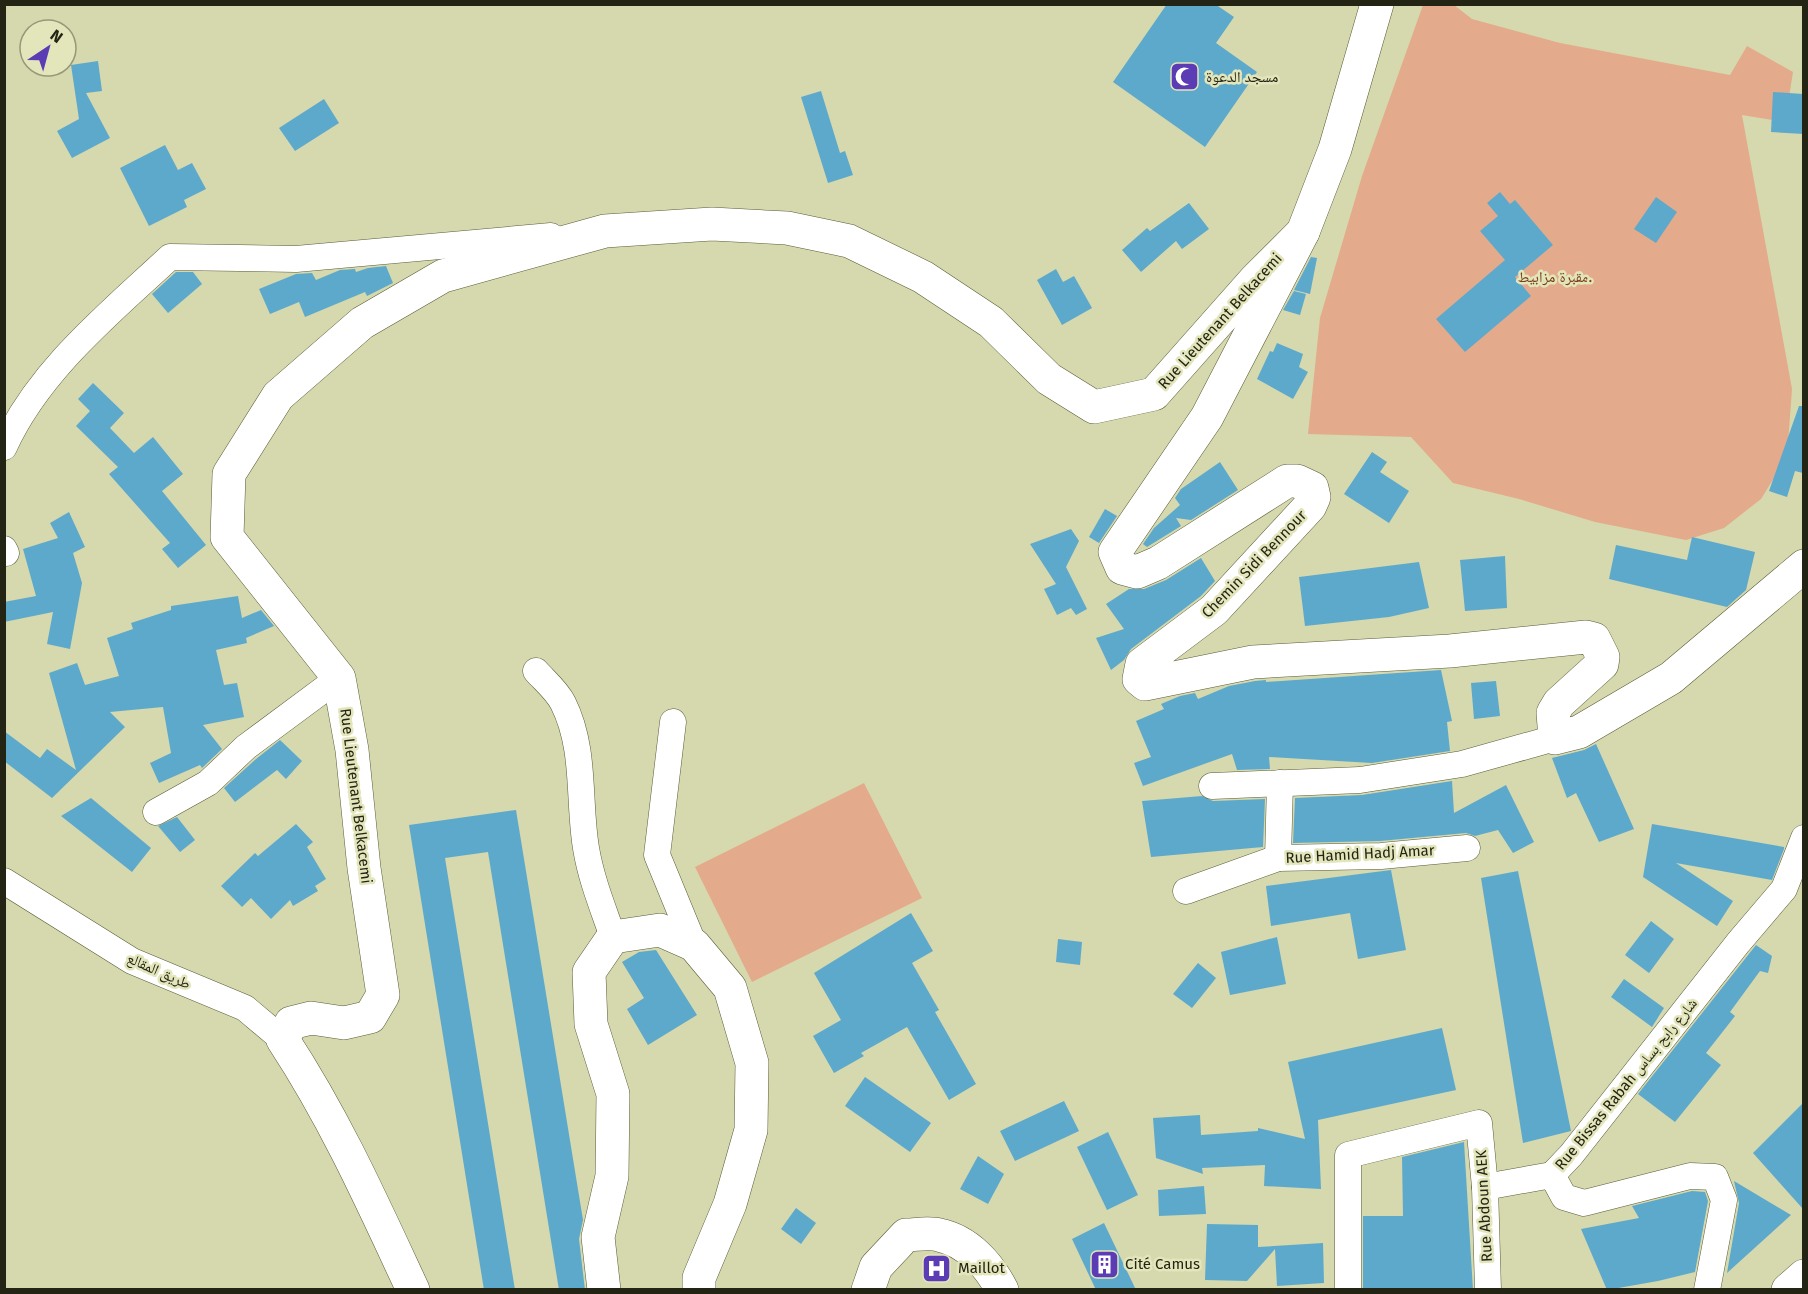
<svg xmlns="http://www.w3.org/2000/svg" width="1808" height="1294" viewBox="0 0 1808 1294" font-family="'Fira Sans','Noto Naskh Arabic',sans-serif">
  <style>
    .green { fill: #e3ab8b }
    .building { fill: #5da9cc }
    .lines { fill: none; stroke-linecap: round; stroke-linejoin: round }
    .street-casing { stroke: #5a5c36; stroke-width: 27 }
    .secondary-casing { stroke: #5a5c36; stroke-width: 34 }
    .primary-casing { stroke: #5a5c36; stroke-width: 34 }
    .street { stroke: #fff; stroke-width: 26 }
    .secondary { stroke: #fff; stroke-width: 33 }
    .primary { stroke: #fff; stroke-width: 33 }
    .labels { text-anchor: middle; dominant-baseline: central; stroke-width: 5; stroke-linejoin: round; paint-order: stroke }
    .poi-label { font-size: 15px; fill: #242414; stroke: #e3e5bb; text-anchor: start }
    .park-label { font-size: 15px; fill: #7a3e18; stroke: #e3e5bb }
    .street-label { font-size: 15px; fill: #242414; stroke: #e3e5bb }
  </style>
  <rect width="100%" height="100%" fill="#d6d8ae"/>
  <!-- green -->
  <g class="green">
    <path d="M1423 5H1454L1472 19 1560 43 1730 75 1747 46 1793 72 1785 122 1742 115 1792 389 1787 457 1761 499 1724 528 1686 540 1595 522 1519 499 1453 483 1411 437 1308 434 1320 318 1362 176Z"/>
    <path d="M864 783 922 898 752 982 695 867Z"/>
  </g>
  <!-- building -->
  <g class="building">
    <path d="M1167 4H1215L1234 17 1216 43 1257 72 1205 147 1113 82Z"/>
    <path d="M98 61 102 91 86 93 110 138 72 158 57 131 79 119 71 65Z"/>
    <path d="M821 91 840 153 845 151 853 175 828 183 801 97Z"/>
    <path d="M1773 92 1803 94V134L1771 132Z"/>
    <path d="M324 99 339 123 295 151 279 128Z"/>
    <path d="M165 145 178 170 192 163 206 189 184 200 187 207 149 226 120 168Z"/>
    <path d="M1500 192 1510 204 1515 200 1553 245 1515 277 1531 296 1465 352 1436 319 1505 260 1480 231 1498 216 1487 203Z"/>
    <path d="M1656 197 1677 212 1656 243 1634 229Z"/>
    <path d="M1189 203 1209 229 1182 249 1176 241 1141 272 1122 250 1147 228 1150 231Z"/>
    <path d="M1311 257 1317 258 1310 294 1294 290Z"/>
    <path d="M386 266 393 283 367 296 365 292 305 317 299 302 270 314 259 289 296 274 312 273 316 280 340 270 355 269 356 272 368 268Z"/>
    <path d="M1056 269 1063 282 1074 276 1092 308 1062 325 1037 280Z"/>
    <path d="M176 272H193L202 284 168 313 152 294Z"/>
    <path d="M1294 291 1306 294 1300 315 1283 310Z"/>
    <path d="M1277 343 1303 354 1299 367 1308 372 1293 399 1257 379 1270 351 1273 352Z"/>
    <path d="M93 383 124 413 110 428 134 453 153 437 183 474 162 491 206 545 178 568 162 549 170 543 109 474 118 467 76 426 90 411 78 399Z"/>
    <path d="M1799 406H1803V473L1795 471 1787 497 1769 491Z"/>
    <path d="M1372 452 1387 462 1380 472 1409 491 1389 523 1344 494Z"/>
    <path d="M1220 462 1238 490 1191 520 1176 518 1181 526 1147 547 1143 544 1154 528 1180 505 1175 498 1181 489Z"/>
    <path d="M1105 509 1117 516 1099 543 1089 537Z"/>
    <path d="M69 512 85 547 73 553 82 583 70 649 47 644 53 612 4 622V602L36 596 23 549 58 538 50 523Z"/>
    <path d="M1071 529 1079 541 1066 567 1087 609 1076 615 1071 608 1057 615 1044 589 1056 584 1030 544Z"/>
    <path d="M1692 537 1755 552 1746 590 1727 607 1609 579 1616 545 1687 560Z"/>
    <path d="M1505 556 1507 608 1465 611 1460 560Z"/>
    <path d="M1201 558 1215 581 1201 596 1131 649 1124 660 1111 670 1096 638 1124 629 1106 604 1129 589H1144L1166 580Z"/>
    <path d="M1419 562 1429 608 1389 617 1305 626 1299 577Z"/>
    <path d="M238 596 242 618 261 610 274 626 246 638 247 643 216 650 224 685 237 683 244 717 203 725 222 749 202 768 200 765 159 783 150 763 171 753 163 707 110 712 125 727 52 798 4 761V731L40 758 47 749 76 770 49 673 77 663 85 685 119 676 107 638 133 629 131 623 171 610V606Z"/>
    <path d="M1441 670 1452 721 1447 722 1450 751 1372 763 1269 757 1270 769 1237 770 1232 754 1143 786 1134 763 1151 757 1136 721 1164 709 1161 704 1180 696 1195 693 1198 699 1229 686 1255 681 1266 680V682Z"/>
    <path d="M1496 681 1500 716 1474 719 1471 683Z"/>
    <path d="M280 740 302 761 286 779 277 770 235 802 224 788 256 759Z"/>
    <path d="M1596 744 1634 829 1599 842 1576 793 1567 798 1552 758 1584 750Z"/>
    <path d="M1452 781 1454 813 1506 785 1534 842 1513 853 1498 830 1475 836 1466 833 1380 841 1293 843 1295 798 1362 795Z"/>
    <path d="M1202 796 1213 801 1265 799 1263 847 1151 857 1142 801Z"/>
    <path d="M91 798 151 848 132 872 61 816Z"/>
    <path d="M516 810 583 1220 579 1239 585 1290H559L488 852 445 858 515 1290H484L409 825Z"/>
    <path d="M177 817 195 840 180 852 158 826Z"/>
    <path d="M296 824 313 842 307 847 326 879 315 886 318 891 293 906 290 900 271 919 251 898 242 907 221 886 255 853 258 856Z"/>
    <path d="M1652 824 1784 847V849L1772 880 1676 863 1733 901 1717 926 1643 877Z"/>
    <path d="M1391 870 1406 950 1358 959 1350 913 1271 926 1266 886Z"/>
    <path d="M1518 871 1571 1131 1523 1143 1481 878Z"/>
    <path d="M911 913 933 951 912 963 939 1010 935 1012 976 1084 949 1100 907 1027 861 1053 864 1056 834 1073 813 1036 841 1020 814 973Z"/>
    <path d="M1651 921 1674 939 1649 973 1625 955Z"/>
    <path d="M1277 937 1286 984 1230 995 1221 952Z"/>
    <path d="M1058 939 1082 942 1080 965 1056 962Z"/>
    <path d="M1756 945 1772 956 1768 973 1760 971 1730 1012 1735 1016 1706 1053 1721 1065 1675 1122 1638 1094Z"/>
    <path d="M656 950 697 1015 648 1045 627 1009 644 998 622 962 639 952Z"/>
    <path d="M1198 963 1216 978 1192 1008 1173 994Z"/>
    <path d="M1624 979 1664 1008 1652 1027 1611 997Z"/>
    <path d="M1442 1028 1456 1090 1318 1120 1321 1189 1264 1186 1265 1165 1202 1168 1203 1174 1156 1158 1153 1118 1200 1115 1201 1135 1258 1131V1128L1305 1139 1288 1062Z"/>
    <path d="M865 1077 931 1123 910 1152 845 1106Z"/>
    <path d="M1064 1101 1079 1131 1015 1161 1000 1131Z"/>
    <path d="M1803 1103V1209L1753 1153Z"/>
    <path d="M1108 1132 1138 1195 1107 1210 1077 1147Z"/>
    <path d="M1464 1142 1473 1290H1363V1216H1403L1402 1157Z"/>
    <path d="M978 1156 1004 1174 988 1204 960 1189Z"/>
    <path d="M1734 1181 1791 1215 1727 1273 1739 1203Z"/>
    <path d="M1204 1186 1206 1214 1159 1216 1158 1190Z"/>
    <path d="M1692 1191 1705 1192 1708 1201 1695 1272 1658 1281 1607 1290 1581 1229 1639 1218 1632 1206Z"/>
    <path d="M796 1208 816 1223 801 1244 781 1229Z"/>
    <path d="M1104 1223 1136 1290H1096L1072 1239Z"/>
    <path d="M1207 1224 1258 1225V1247L1323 1243 1324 1283 1277 1286 1275 1249 1247 1281 1205 1280Z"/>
  </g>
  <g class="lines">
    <defs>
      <g id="street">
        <path d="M4 447C39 370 110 313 170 257L296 259 551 236"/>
        <path d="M4 549 6 553"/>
        <path d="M536 671C545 681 557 691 563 703 586 749 578 800 586 848 591 879 603 908 613 937"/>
        <path d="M673 722 657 855 694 945"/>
        <path d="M1212 786 1360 780 1462 764 1555 738"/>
        <path d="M156 812 208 783 246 747 339 678"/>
        <path d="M1278 858 1280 783"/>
        <path d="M4 881 132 961 245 1008 283 1040"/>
        <path d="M1186 891 1278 858 1381 856 1467 848"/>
        <path d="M1552 1175 1571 1155 1738 943 1784 889 1804 838"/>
        <path d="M1552 1175 1564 1197 1584 1203 1690 1176 1715 1177 1724 1200 1707 1290"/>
        <path d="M1485 1187 1552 1175"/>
        <path d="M1348 1290V1155L1479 1123 1485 1187 1488 1290"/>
      </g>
      <g id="secondary">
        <path d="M1377 4 1335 149 1303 232 1207 417 1115 552 1122 568 1137 572 1158 563 1287 481H1297L1312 488 1314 497 1310 506 1214 610 1142 664 1139 679 1145 684 1253 662 1450 651 1586 637 1594 639 1603 657 1602 664 1559 703 1553 713 1555 738 1579 732 1671 678 1804 566"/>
        <path d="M413 1290C373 1204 335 1119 283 1040L291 1023 311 1018 344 1023 370 1017 383 995 364 868 352 750 339 678 227 537 229 474 278 396 362 323 443 276 605 231 712 224 787 228 849 241 923 277 991 322 1049 379 1094 407 1154 394 1255 280 1303 232"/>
        <path d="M604 1290 598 1237 612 1176 613 1094 591 1024 589 972 613 937 660 930 694 945 730 988 752 1063 751 1130 730 1204 699 1278V1290"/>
        <path d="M868 1290 876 1267 906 1235C916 1235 929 1232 939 1235 968 1241 989 1265 1002 1290"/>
      </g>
      <path id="primary" d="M1788 1290 1804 1276"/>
    </defs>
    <!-- street casing -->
    <use href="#street" class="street-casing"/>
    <!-- secondary casing -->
    <use href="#secondary" class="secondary-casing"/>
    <!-- primary casing -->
    <use href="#primary" class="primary-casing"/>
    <!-- street -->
    <use href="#street" class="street"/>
    <!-- secondary -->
    <use href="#secondary" class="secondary"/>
    <!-- primary -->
    <use href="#primary" class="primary"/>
  </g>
  <!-- icons -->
  <defs>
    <symbol id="mosque-square" viewBox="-11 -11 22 22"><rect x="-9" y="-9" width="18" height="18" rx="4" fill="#5c3cb4" stroke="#e3e5bb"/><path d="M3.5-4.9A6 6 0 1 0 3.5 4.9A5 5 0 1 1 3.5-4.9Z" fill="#fff"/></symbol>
    <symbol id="building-square" viewBox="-11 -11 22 22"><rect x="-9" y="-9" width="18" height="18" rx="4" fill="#5c3cb4" stroke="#e3e5bb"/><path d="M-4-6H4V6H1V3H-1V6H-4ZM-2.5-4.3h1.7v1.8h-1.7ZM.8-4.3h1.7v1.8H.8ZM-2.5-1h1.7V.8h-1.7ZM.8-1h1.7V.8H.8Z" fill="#fff"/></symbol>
    <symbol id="hospital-square" viewBox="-11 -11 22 22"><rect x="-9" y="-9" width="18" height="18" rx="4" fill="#5c3cb4" stroke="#e3e5bb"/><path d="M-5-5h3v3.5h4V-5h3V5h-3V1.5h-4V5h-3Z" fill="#fff"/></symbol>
  </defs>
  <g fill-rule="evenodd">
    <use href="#mosque-square" x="1168" y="60" width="33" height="33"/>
    <use href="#building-square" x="1088" y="1248" width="33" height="33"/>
    <use href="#hospital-square" x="920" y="1252" width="33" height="33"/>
  </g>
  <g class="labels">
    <!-- poi labels -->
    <g class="poi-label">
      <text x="1206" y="77">مسجد الدعوة</text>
      <text x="1125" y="1264">Cité Camus</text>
      <text x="958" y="1268">Maillot</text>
    </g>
    <!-- park labels -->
    <g class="park-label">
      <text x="1555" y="277">مقبرة مزابيط.</text>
    </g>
    <!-- street labels -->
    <g class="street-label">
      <text transform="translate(1220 321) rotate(-48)">Rue Lieutenant Belkacemi</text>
      <text transform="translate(1254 564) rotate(-46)">Chemin Sidi Bennour</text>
      <text transform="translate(356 796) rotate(83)">Rue Lieutenant Belkacemi</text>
      <text transform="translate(1360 854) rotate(-3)">Rue Hamid Hadj Amar</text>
      <text transform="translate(159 971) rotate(24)">طريق المقالع</text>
      <text transform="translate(1626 1084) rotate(-51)">Rue Bissas Rabah شارع رابح بساس</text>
      <text transform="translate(1484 1206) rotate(-93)">Rue Abdoun AEK</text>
    </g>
  </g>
  <!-- border -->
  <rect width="1808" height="1294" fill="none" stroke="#242414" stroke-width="12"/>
  <!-- north arrow -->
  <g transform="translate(48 48) rotate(36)"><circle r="28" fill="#e3e5bb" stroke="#979878" stroke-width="1.5"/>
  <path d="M0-4.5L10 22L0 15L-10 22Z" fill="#5c3cb4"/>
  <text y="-9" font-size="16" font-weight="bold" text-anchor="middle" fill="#242414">N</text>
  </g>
</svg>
